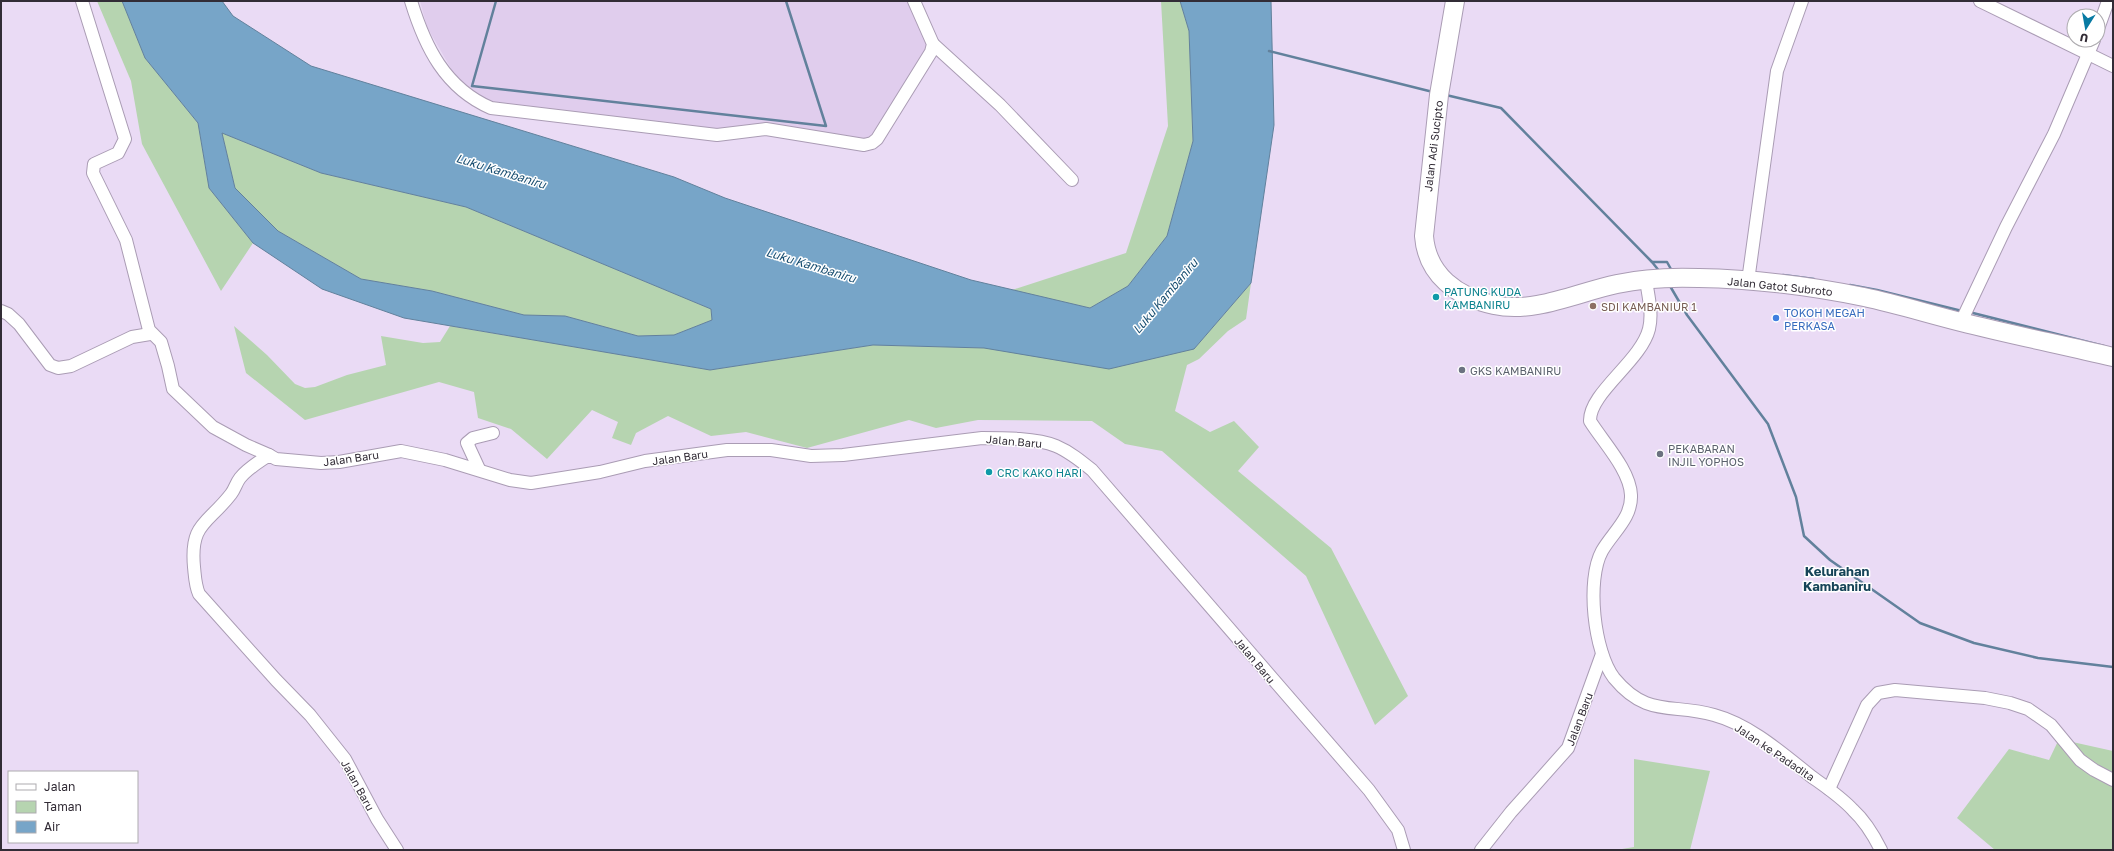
<svg xmlns="http://www.w3.org/2000/svg" width="2114" height="851" viewBox="0 0 2114 851" font-family="'Golos Text',sans-serif">
  <style>
    .built { fill: #e0cded }
    .green { fill: #b6d4b0 }
    .water { fill: #77a5c8; stroke: #62819c; fill-rule: evenodd }
    .lines { fill: none; stroke-linecap: round; stroke-linejoin: round }
    .stream { stroke: #62819c; stroke-width: 2.5 }
    .minor-casing { stroke: #aa9cb4; stroke-width: 14 }
    .highway-casing { stroke: #aa9cb4; stroke-width: 20 }
    .minor { stroke: #fff; stroke-width: 12 }
    .highway { stroke: #fff; stroke-width: 18 }
    .culture-dot { fill: #0f9aa8; stroke: #fff; stroke-width: 1.5 }
    .education-dot { fill: #8d6e63; stroke: #fff; stroke-width: 1.5 }
    .shop-dot { fill: #3f7fe0; stroke: #fff; stroke-width: 1.5 }
    .worship-dot { fill: #6b7280; stroke: #fff; stroke-width: 1.5 }
    .labels { text-anchor: middle; dominant-baseline: central; stroke-width: 3; stroke-linejoin: round; paint-order: stroke }
    .street-label { font-size: 11px; fill: #322c36; stroke: #fff }
    .culture-label { font-size: 11px; fill: #0d838f; stroke: #fff; text-anchor: start }
    .education-label { font-size: 11px; fill: #785e54; stroke: #fff; text-anchor: start }
    .shop-label { font-size: 11px; fill: #366cbe; stroke: #fff; text-anchor: start }
    .worship-label { font-size: 11px; fill: #5b616d; stroke: #fff; text-anchor: start }
    .water-label { font-size: 12px; font-style: italic; fill: #184e71; stroke: #fff }
    .quarter-label { font-size: 13px; font-weight: bold; fill: #164458; stroke: #fff }
  </style>
  <rect width="100%" height="100%" fill="#eadbf5"/>
  <!-- built -->
  <path class="built" d="M420 1H910L929 45 869 142 767 126 721 132 489 104 469 90 453 72 427 27Z"/>
  <!-- green -->
  <g class="green">
    <path d="M97 1H122L145 58 198 123 209 188 253 243 221 291 142 144 131 81Z"/>
    <path d="M1161 1H1180L1189 31 1193 141 1167 236 1128 286 1090 308 1012 290 1126 253 1168 126Z"/>
    <path d="M222 133 321 173 466 207 711 309 712 320 674 335 638 336 565 316 524 315 432 291 361 279 278 231 235 188Z"/>
    <path d="M1251 283 1246 319 1228 331 1199 359 1187 365 1175 411 1210 432 1234 421 1259 447 1238 471 1331 548 1408 696 1375 725 1306 576 1162 451 1125 444 1092 421 978 420 936 428 909 420 807 448 746 432 711 436 668 416 636 433 631 445 612 438 618 422 592 410 547 459 511 429 478 418 474 392 439 382 305 420 246 373 234 326 267 355 295 384 305 388 315 387 347 375 386 365 381 336 423 343 440 342 450 326 710 370 873 345 984 348 1194 349Z"/>
    <path d="M2059 739 2113 751V850H1995L1957 818 2009 749 2049 760Z"/>
    <path d="M1634 759 1710 771 1690 850H1616L1634 847Z"/>
  </g>
  <!-- water -->
  <path class="water" d="M122 1H222L233 16 311 66 674 177 725 198 971 280 1090 308 1128 286 1167 236 1193 141 1189 31 1180 1H1271L1274 125 1251 283 1194 349 1109 369 984 348 873 345 710 370 404 318 322 289 253 243 209 188 198 123 145 58ZM222 133 321 173 466 207 711 309 712 320 674 335 638 336 565 316 524 315 432 291 361 279 278 231 235 188Z"/>
  <g class="lines">
    <!-- stream -->
    <g class="stream">
      <path d="M496 1 472 86 826 126 786 1"/>
      <path d="M1269 51 1433 92"/>
      <path d="M1446 95 1501 108 1652 262 1660 272"/>
      <path d="M1652 262H1667L1672 271"/>
      <path d="M1783 275 1814 279"/>
      <path d="M1850 285 1877 290 1962 311"/>
      <path d="M1670 286 1687 315 1768 424 1796 497 1804 536 1830 560 1920 623 1974 643 2038 658 2113 667"/>
      <path d="M1969 312 2104 346"/>
    </g>
    <defs>
      <g id="minor">
        <path d="M82 1 125 139 118 153 94 164 93 173 126 240 149 330 161 342 168 366 173 389 213 427 246 445 269 455"/>
        <path d="M411 1C425 47 445 88 491 108L717 135 766 129 864 145 872 143 877 139 931 52 933 44 914 1"/>
        <path d="M1980 1 2113 66"/>
        <path d="M2098 29 2108 1"/>
        <path d="M933 44 1000 105 1072 180"/>
        <path d="M1646 280C1648 295 1653 313 1649 329 1641 361 1589 393 1590 421 1603 442 1630 470 1631 495 1632 518 1613 532 1602 551 1586 580 1594 652 1614 678 1647 718 1672 703 1714 715 1751 725 1783 754 1812 777 1826 787 1841 797 1853 810 1865 821 1874 836 1881 850"/>
        <path d="M1748 281 1777 71 1802 1"/>
        <path d="M1 311 8 314 19 324 50 365 58 368 71 366 132 337 150 334"/>
        <path d="M1961 322 2006 227 2054 134 2094 40"/>
        <path d="M479 469 467 443 473 438 493 433"/>
        <path d="M1829 789 1867 705 1878 693 1895 690 1985 698 2010 703 2028 709 2051 725 2080 760 2094 770 2113 780"/>
        <path d="M397 850 377 819 345 759 310 715 276 680 199 594C195 585 195 576 194 567 190 523 207 525 231 494 235 489 236 483 240 478 248 468 259 462 269 455L276 459 321 463 339 462 401 451 445 460 510 480 531 483 600 472 645 461 727 450H771L811 456 843 455 982 438C1003 438 1037 438 1056 446 1070 452 1081 461 1092 470L1369 790 1398 830 1404 850"/>
        <path d="M1481 850 1511 812 1568 748 1602 654"/>
      </g>
      <path id="highway" d="M1455 1 1439 95 1424 236C1427 275 1457 297 1494 305 1535 314 1578 292 1617 284 1644 278 1672 277 1699 278 1754 279 1810 286 1864 297 1897 304 1929 314 1961 322 2012 335 2063 345 2113 357"/>
    </defs>
    <!-- minor casing -->
    <use href="#minor" class="minor-casing"/>
    <!-- highway casing -->
    <use href="#highway" class="highway-casing"/>
    <!-- minor -->
    <use href="#minor" class="minor"/>
    <!-- highway -->
    <use href="#highway" class="highway"/>
  </g>
  <!-- markers -->
  <g class="culture-dot">
    <circle cx="1436" cy="297" r="4"/>
    <circle cx="989" cy="472" r="4"/>
  </g>
  <circle class="education-dot" cx="1593" cy="306" r="4"/>
  <circle class="shop-dot" cx="1776" cy="318" r="4"/>
  <g class="worship-dot">
    <circle cx="1462" cy="370" r="4"/>
    <circle cx="1660" cy="454" r="4"/>
  </g>
  <g class="labels">
    <!-- street labels -->
    <g class="street-label">
      <text transform="translate(1433 146) rotate(-83)">Jalan Adi Sucipto</text>
      <text transform="translate(1780 286) rotate(6)">Jalan Gatot Subroto</text>
      <text transform="translate(1014 441) rotate(5)">Jalan Baru</text>
      <text transform="translate(680 457) rotate(-8)">Jalan Baru</text>
      <text transform="translate(351 458) rotate(-8)">Jalan Baru</text>
      <text transform="translate(1255 660) rotate(50)">Jalan Baru</text>
      <text transform="translate(1579 719) rotate(-69)">Jalan Baru</text>
      <text transform="translate(1775 752) rotate(34)">Jalan ke Padadita</text>
      <text transform="translate(358 785) rotate(61)">Jalan Baru</text>
    </g>
    <!-- culture labels -->
    <g class="culture-label">
      <text x="1444" y="291">PATUNG KUDA<tspan x="1444" dy="13">KAMBANIRU</tspan></text>
      <text x="997" y="472">CRC KAKO HARI</text>
    </g>
    <!-- education labels -->
    <g class="education-label">
      <text x="1601" y="306">SDI KAMBANIUR 1</text>
    </g>
    <!-- shop labels -->
    <g class="shop-label">
      <text x="1784" y="312">TOKOH MEGAH<tspan x="1784" dy="13">PERKASA</tspan></text>
    </g>
    <!-- worship labels -->
    <g class="worship-label">
      <text x="1470" y="370">GKS KAMBANIRU</text>
      <text x="1668" y="448">PEKABARAN<tspan x="1668" dy="13">INJIL YOPHOS</tspan></text>
    </g>
    <!-- water labels -->
    <g class="water-label">
      <text transform="translate(501 171) rotate(17)">Luku Kambaniru</text>
      <text transform="translate(811 265) rotate(17)">Luku Kambaniru</text>
      <text transform="translate(1165 296) rotate(-50)">Luku Kambaniru</text>
    </g>
    <!-- quarter labels -->
    <g class="quarter-label">
      <text x="1837" y="571">Kelurahan<tspan x="1837" dy="15">Kambaniru</tspan></text>
    </g>
  </g>
  <!-- border -->
  <rect width="2114" height="851" fill="none" stroke="#322c36" stroke-width="4"/>
  <!-- legend -->
  <rect x="8" y="771" width="130" height="72" fill="#ffffff" stroke="#adabaf"/>
  <rect x="16" y="784" width="20" height="6" fill="#ffffff" stroke="#adabaf"/>
  <text x="44" y="791" font-size="12" fill="#322c36">Jalan</text>
  <rect x="16" y="801" width="20" height="12" fill="#b6d4b0" stroke="#adabaf"/>
  <text x="44" y="811" font-size="12" fill="#322c36">Taman</text>
  <rect x="16" y="821" width="20" height="12" fill="#77a5c8" stroke="#adabaf"/>
  <text x="44" y="831" font-size="12" fill="#322c36">Air</text>
  <!-- north arrow -->
  <g transform="translate(2086 28) rotate(191)"><circle r="19" fill="#ffffff" stroke="#adabaf"/>
  <path d="M0-3L7 15L0 10L-7 15Z" fill="#087aa3"/>
  <text y="-6" font-size="11" font-weight="bold" text-anchor="middle" fill="#322c36">U</text>
  </g>
</svg>
